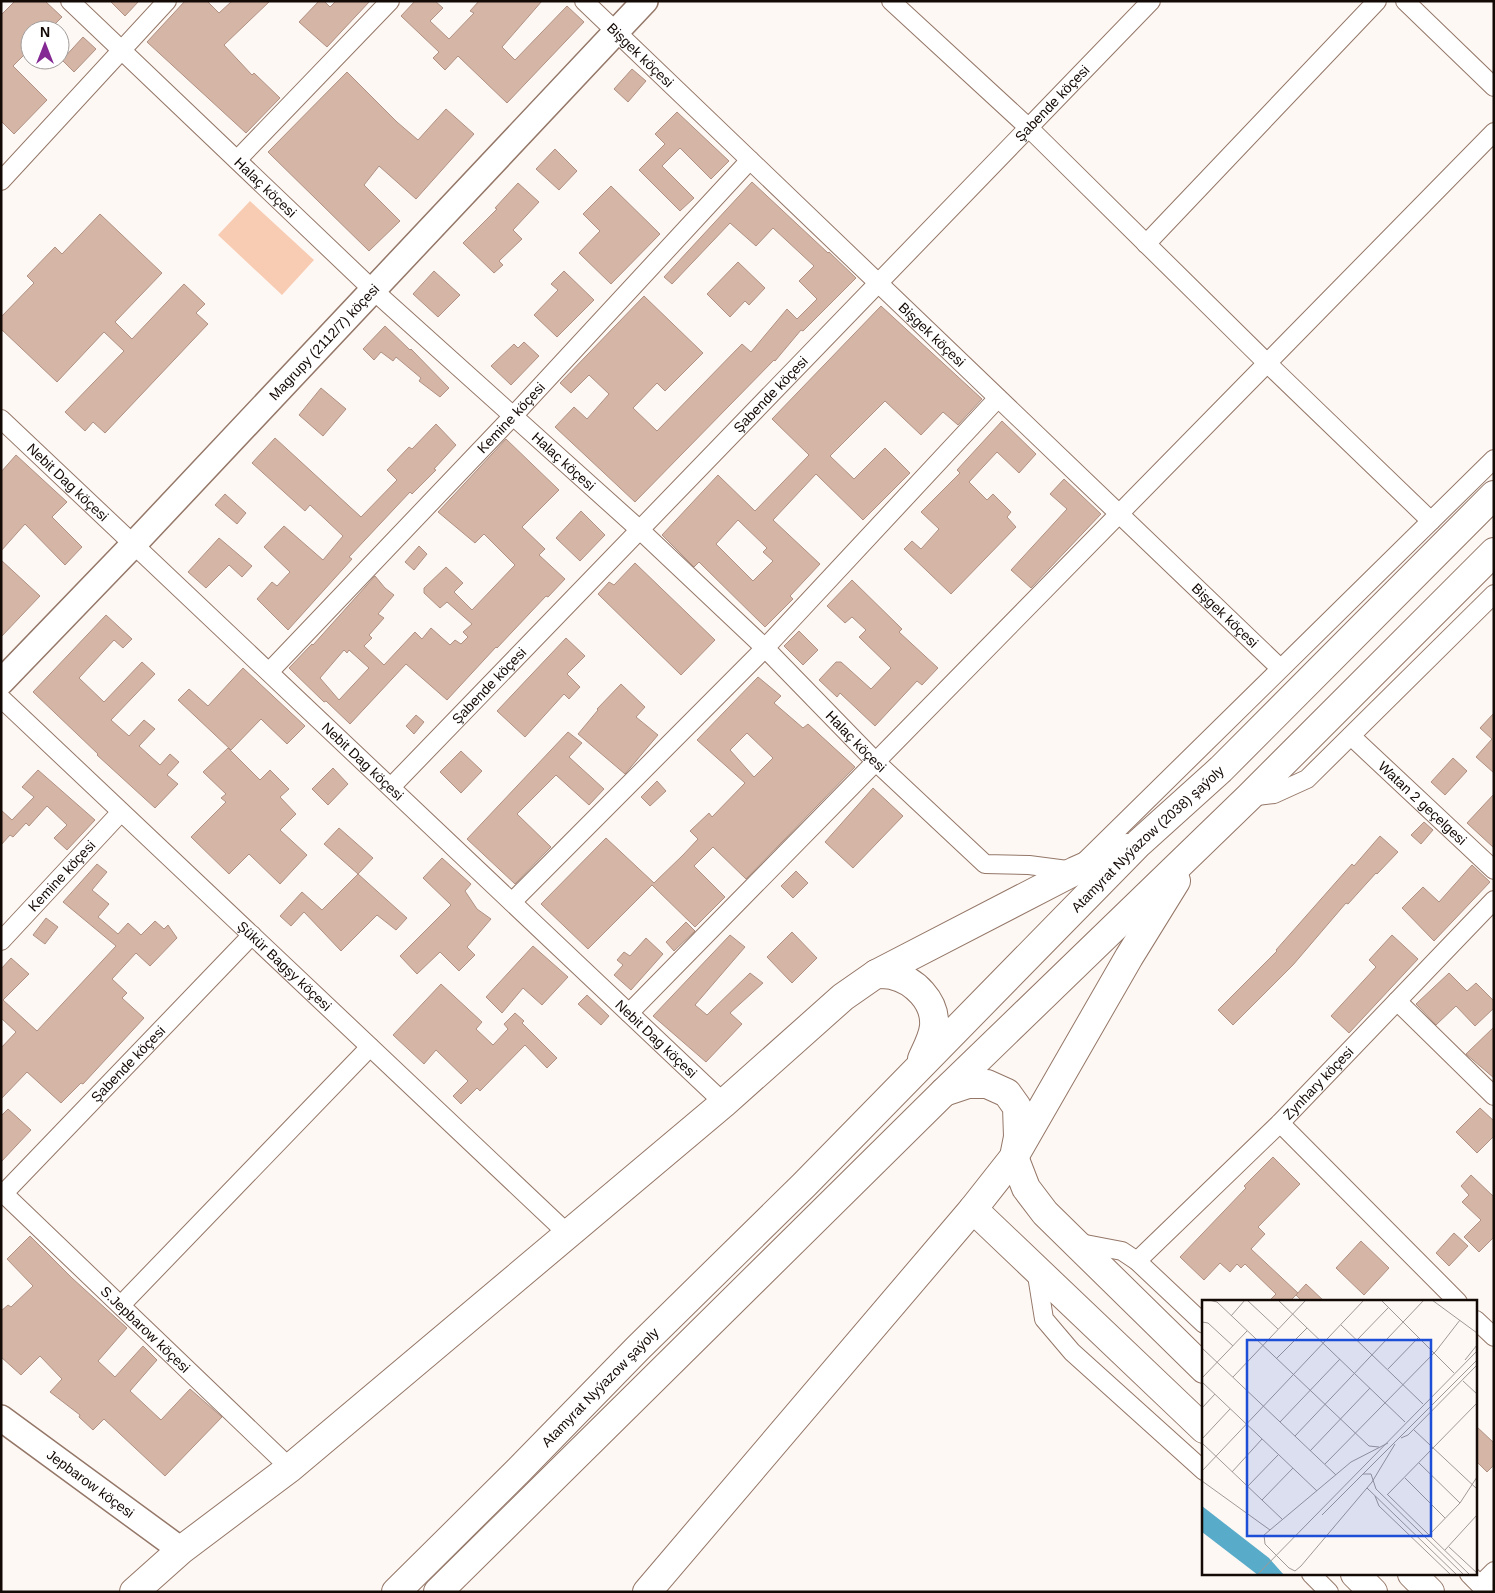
<svg xmlns="http://www.w3.org/2000/svg" width="1495" height="1593" viewBox="0 0 1495 1593" font-family="Arial,sans-serif">
  <style>
    .green { fill: #f8cbb3 }
    .building { fill: #d5b6a6; stroke: #b09183; fill-rule: evenodd }
    .lines { fill: none; stroke-linecap: round; stroke-linejoin: round }
    .street-casing { stroke: #947768; stroke-width: 20 }
    .secondary-casing { stroke: #947768; stroke-width: 28 }
    .primary-casing { stroke: #947768; stroke-width: 30 }
    .street { stroke: #fff; stroke-width: 18 }
    .secondary { stroke: #fff; stroke-width: 25 }
    .primary { stroke: #fff; stroke-width: 28 }
    .labels { text-anchor: middle; dominant-baseline: central; stroke-width: 5; stroke-linejoin: round; paint-order: stroke }
    .street-label { font-size: 14px; fill: #130905; stroke: #fff }
    .inset-road { fill: none; stroke: #a09894; stroke-width: 1 }
    .view { fill: #1d4ed8; fill-opacity: 0.15; stroke: #1d4ed8; stroke-width: 2.5 }
    .inset-edge { fill: none; stroke: #130905; stroke-width: 2.5 }
  </style>
  <rect width="100%" height="100%" fill="#fef8f4"/>
  <!-- green -->
  <path class="green" d="M250 201 314 260 282 295 218 235Z"/>
  <!-- building -->
  <g class="building">
    <path d="M15 1H45L62 17 49 30H30V49L13 66 47 100 14 134 1 121V15Z"/>
    <path d="M110 1H139L125 16Z"/>
    <path d="M185 1H207L219 13 232 1H270L224 45 252 75 254 73 280 98 246 133 147 42Z"/>
    <path d="M319 1H324L330 7 336 1H370L327 47 299 22Z"/>
    <path d="M415 1H435L443 8 430 21 449 39 474 13 470 11 479 1H542L502 47 515 60 567 6 584 22 507 103 458 56 445 70 433 58 439 52 401 16Z"/>
    <path d="M83 37 96 49 74 72 62 60Z"/>
    <path d="M632 69 646 81 628 102 614 89Z"/>
    <path d="M347 72 397 122 418 140 446 109 474 134 416 199 379 166 364 185 400 221 369 251 268 152Z"/>
    <path d="M677 112 729 161 711 179 680 148 662 166 694 198 680 211 639 170 665 144 655 134Z"/>
    <path d="M555 149 577 171 559 190 536 169Z"/>
    <path d="M752 182 828 253 829 252 856 278 803 331 801 330 775 361 774 360 635 502 555 427 574 407 587 419 609 394 589 375 571 393 560 383 644 296 703 353 665 391 657 383 633 408 657 431 742 344 751 352 787 309 797 319 817 299 799 281 814 266 773 228 756 246 730 223 672 284 664 277Z"/>
    <path d="M518 183 539 202 513 230 522 239 499 261 503 265 494 273 463 243 497 209 495 208Z"/>
    <path d="M611 186 660 234 611 284 579 253 600 231 583 214Z"/>
    <path d="M100 214 162 273 115 322 132 339 184 284 205 304 196 313 208 324 105 433 93 422 85 431 65 412 124 351 104 332 57 382 1 329V317L34 283 27 276 55 247 62 254Z"/>
    <path d="M738 262 765 288 749 305 745 301 730 317 707 294Z"/>
    <path d="M434 271 460 295 438 317 413 294Z"/>
    <path d="M564 271 594 300 557 337 534 315 558 290 551 284Z"/>
    <path d="M881 306 982 399 958 425 943 412 921 435 885 401 830 456 854 479 885 448 910 473 863 520 816 474 773 520 820 564 790 596 793 599 765 627 699 562 694 567 662 535 718 475 755 511 809 455 772 419ZM738 520 767 548 763 552 773 561 753 581 716 544Z"/>
    <path d="M385 326 410 350 411 349 449 388 440 397 419 381 421 378 396 357 393 361 381 352 374 360 363 349Z"/>
    <path d="M524 342 539 356 511 385 491 366 514 344 518 348Z"/>
    <path d="M321 388 346 409 323 436 299 415Z"/>
    <path d="M1002 421 1036 454 1019 473 997 452 969 482 987 500 993 494 1011 512 1007 517 1016 527 951 594 904 549 912 541 921 549 939 529 921 512 960 473 957 470Z"/>
    <path d="M436 424 456 445 434 469 436 470 412 494 410 492 349 557 352 559 288 630 257 599 272 582 277 586 290 572 264 547 284 526 323 560 343 536 310 505 305 511 252 463 275 438 361 517 397 480 387 470 409 447 412 449Z"/>
    <path d="M506 439 559 490 522 527 545 549 539 555 565 579 548 597 546 596 497 648 496 647 447 700 406 664 350 724 326 701 324 702 289 668 312 644 313 645 375 576 385 588 394 595 378 614 384 618 369 635 372 638 364 646 384 665 415 632 422 639 431 628 450 645 455 640 461 644 468 637 463 632 472 624 447 602 440 608 424 593V588L446 567 463 583 454 592 472 610 515 565 484 534 475 543 438 512ZM344 650 347 653 349 650 369 668 339 700 320 678Z"/>
    <path d="M16 455 67 502 52 517 82 547 65 565 25 524 1 551V472Z"/>
    <path d="M1064 479 1101 514 1031 588 1011 570 1067 509 1050 494Z"/>
    <path d="M225 494 246 513 237 524 215 505Z"/>
    <path d="M581 511 605 535 580 561 556 538Z"/>
    <path d="M219 538 252 566 242 577 229 565 206 588 188 572Z"/>
    <path d="M419 546 427 554 414 570 405 562Z"/>
    <path d="M1 560 40 596 1 637Z"/>
    <path d="M635 563 715 640 681 675 598 594 609 582 614 585Z"/>
    <path d="M852 580 902 629 899 632 938 668 922 685 917 681 875 726 840 693 837 697 819 680 836 662H841L871 689 891 668 859 637 866 630 852 617 845 623 827 606Z"/>
    <path d="M106 615 132 639 123 648 114 640 79 678 104 702 142 662 155 674 111 720 129 736 144 720 155 729 139 746 160 765 170 754 179 762 167 775 178 784 155 808 97 755 98 754 33 692Z"/>
    <path d="M799 631 818 650 803 665 784 646Z"/>
    <path d="M566 638 585 656 567 674 580 687 569 699 564 694 525 737 497 711Z"/>
    <path d="M243 668 305 726 287 744 261 719 231 750 178 700 189 689 208 706Z"/>
    <path d="M758 677 781 696 774 703 803 728 808 724 855 767 746 879 713 847 694 866 725 897 695 927 652 885 588 949 541 904 606 838 654 883 683 855 698 839 690 831 709 813 712 817 745 783 697 740ZM747 733 773 758 754 777 730 750Z"/>
    <path d="M621 684 645 707 636 717 658 735 625 774 578 734 598 710 597 709Z"/>
    <path d="M1494 713V773L1476 757 1492 739 1480 728Z"/>
    <path d="M416 715 424 722 414 734 406 726Z"/>
    <path d="M568 732 582 743 569 757 604 789 589 805 556 775 517 814 551 847 515 884 467 839Z"/>
    <path d="M228 748 260 780 270 770 289 789 280 797 296 814 280 830 307 855 280 884 249 854 229 874 191 837 226 802 221 798 226 794 203 772Z"/>
    <path d="M461 751 482 771 461 793 440 772Z"/>
    <path d="M1453 758 1467 771 1445 795 1431 782Z"/>
    <path d="M333 768 348 784 328 805 312 789Z"/>
    <path d="M38 770 95 820 67 850 54 838 67 825 47 806 29 826 26 823 13 837 10 835 1 845V810L12 820 34 797 22 787Z"/>
    <path d="M657 781 666 791 650 806 641 797Z"/>
    <path d="M873 788 903 816 853 868 825 842Z"/>
    <path d="M1494 794V848L1467 823Z"/>
    <path d="M1424 822 1433 830 1421 844 1411 835Z"/>
    <path d="M339 828 373 858 358 874 324 844Z"/>
    <path d="M1380 836 1398 852 1377 874 1376 873 1348 904 1346 903 1293 965 1233 1025 1218 1010 1277 951 1276 950 1352 864 1354 866Z"/>
    <path d="M442 858 471 884 465 891 477 909 491 919 467 947 475 955 459 971 440 952 417 974 400 956 451 905 423 878Z"/>
    <path d="M97 864 107 872 92 890 109 904 98 917 118 934 128 923 141 935 155 921 164 929 168 925 177 938 150 966 136 953 112 979 127 993 122 998 144 1018 83 1084 81 1083 61 1103 27 1072 1 1099V1048L16 1032 1 1018V969L11 958 29 974 3 1000 37 1031 116 946 63 902Z"/>
    <path d="M1472 865 1490 882 1434 941 1402 908 1423 887 1439 902Z"/>
    <path d="M796 871 808 883 793 898 781 886Z"/>
    <path d="M358 874 407 918 396 930 377 915 341 951 304 912 291 926 280 916 302 892 322 910Z"/>
    <path d="M46 918 58 927 45 944 33 935Z"/>
    <path d="M686 922 695 931 674 951 666 942Z"/>
    <path d="M792 932 817 958 792 983 767 957Z"/>
    <path d="M730 935 745 947 695 1005 707 1015 750 973 763 983 730 1013 742 1024 706 1062 653 1016Z"/>
    <path d="M1392 935 1418 959 1349 1033 1331 1016 1376 967 1369 960Z"/>
    <path d="M646 938 663 954 631 990 614 975 623 965 617 960 624 952 630 956Z"/>
    <path d="M533 946 568 977 542 1005 523 988 502 1013 486 997Z"/>
    <path d="M1449 973 1467 991 1476 983 1494 1001V1008L1475 1026 1456 1006 1436 1025 1416 1004Z"/>
    <path d="M441 984 482 1022 476 1029 493 1045 508 1029 504 1024 515 1013 524 1021 522 1023 557 1058 547 1068 525 1045 480 1091 477 1088 461 1104 453 1096 468 1081 436 1050 424 1064 393 1035Z"/>
    <path d="M587 995 609 1016 601 1025 578 1004Z"/>
    <path d="M1494 1027V1078L1466 1054Z"/>
    <path d="M1480 1108 1494 1121V1136L1477 1153 1456 1132Z"/>
    <path d="M8 1109 31 1130 1 1162V1116Z"/>
    <path d="M1273 1157 1300 1184 1258 1227 1265 1234 1251 1249 1298 1293 1289 1302H1268L1276 1294 1245 1264 1241 1268 1237 1264 1230 1272 1220 1263 1204 1280 1180 1257 1246 1188 1244 1186Z"/>
    <path d="M1471 1175 1494 1197V1237L1479 1252 1464 1237 1481 1220 1462 1202 1469 1195 1461 1186Z"/>
    <path d="M1454 1233 1468 1246 1449 1266 1436 1253Z"/>
    <path d="M30 1236 72 1278 127 1328 98 1361 115 1377 143 1346 157 1360 130 1391 161 1420 190 1389 222 1417 165 1476 104 1419 93 1430 79 1417 80 1415 50 1392 62 1379 40 1356 21 1375 1 1357V1311L8 1305 11 1307 33 1286 7 1259Z"/>
    <path d="M1361 1241 1389 1268 1364 1295 1336 1268Z"/>
    <path d="M1306 1284 1325 1302H1303L1296 1295Z"/>
    <path d="M1476 1426 1494 1443V1465L1487 1472 1476 1461Z"/>
  </g>
  <g class="lines">
    <defs>
      <g id="street">
        <path id="s1" d="M70 1 373 290 640 530 765 648 875 761 985 864 1029 865 1075 871 1494 459"/>
        <path id="s2" d="M584 1 1280 668"/>
        <path d="M891 1 1029 128 1266 362 1431 521"/>
        <path d="M1405 1 1494 87"/>
        <path d="M237 160 390 1"/>
        <path d="M1 181 167 1"/>
        <path d="M1146 244 1377 1"/>
        <path id="s3" d="M1 419 724 1103"/>
        <path id="s4" d="M269 672 513 416 750 160"/>
        <path id="s5" d="M1 698 568 1234"/>
        <path id="s6" d="M1351 736 1494 870"/>
        <path id="s7" d="M391 787 1151 1"/>
        <path d="M1249 797 1274 794 1307 779 1494 594"/>
        <path d="M512 902 765 648 998 398"/>
        <path id="s8" d="M1 941 121 812"/>
        <path d="M1397 1001 1494 1096"/>
        <path d="M629 1013 1494 132"/>
        <path d="M1280 1123 1458 1302"/>
        <path id="s9" d="M1 1191 290 1468"/>
        <path id="s10" d="M4 1193 252 935"/>
        <path d="M1075 1242 1122 1251 1137 1261 1204 1324"/>
        <path id="s11" d="M1137 1261 1280 1123 1494 900"/>
        <path d="M1036 1269 1044 1319 1072 1352 1204 1471"/>
        <path d="M121 1305 370 1047"/>
        <path d="M1476 1320 1494 1337"/>
        <path d="M1311 1574 1329 1592"/>
        <path d="M1469 1574 1487 1592"/>
        <path d="M1480 1585 1494 1571"/>
      </g>
      <g id="secondary">
        <path id="s12" d="M1 682 134 544 645 1"/>
        <path id="s13" d="M1 1418 181 1550"/>
      </g>
      <g id="primary">
        <path d="M876 974C881 974 887 974 892 975 914 980 936 1001 934 1026 933 1037 927 1048 922 1059"/>
        <path d="M944 1092 968 1084H987L1007 1093 1017 1107 1018 1137 1014 1157 1026 1188 1045 1213 1204 1369"/>
        <path d="M973 1209 1204 1429"/>
        <path d="M1355 1574 1373 1592"/>
        <path d="M1412 1574 1430 1592"/>
        <path d="M134 1592 181 1550 290 1468 724 1103 843 997 876 974 1075 871 1127 848"/>
        <path id="s14" d="M396 1592 519 1470 638 1348 804 1185 1139 843 1221 769 1494 495"/>
        <path d="M438 1592 943 1093 1249 797 1494 552"/>
        <path d="M647 1592 973 1209 1014 1157 1129 957 1176 881"/>
      </g>
    </defs>
    <!-- street casing -->
    <use href="#street" class="street-casing"/>
    <!-- secondary casing -->
    <use href="#secondary" class="secondary-casing"/>
    <!-- primary casing -->
    <use href="#primary" class="primary-casing"/>
    <!-- street -->
    <use href="#street" class="street"/>
    <!-- secondary -->
    <use href="#secondary" class="secondary"/>
    <!-- primary -->
    <use href="#primary" class="primary"/>
  </g>
  <g class="labels">
    <!-- street labels -->
    <g class="street-label">
      <text stroke="none"><textPath href="#s2" startOffset="78">Bişgek köçesi</textPath></text>
      <text stroke="none"><textPath href="#s7" startOffset="951">Şabende köçesi</textPath></text>
      <text stroke="none"><textPath href="#s1" startOffset="270">Halaç köçesi</textPath></text>
      <text stroke="none"><textPath href="#s2" startOffset="482">Bişgek köçesi</textPath></text>
      <text stroke="none"><textPath href="#s12" startOffset="469">Magrupy (2112/7) köçesi</textPath></text>
      <text stroke="none"><textPath href="#s7" startOffset="546">Şabende köçesi</textPath></text>
      <text stroke="none"><textPath href="#s4" startOffset="351">Kemine köçesi</textPath></text>
      <text stroke="none"><textPath href="#s1" startOffset="675">Halaç köçesi</textPath></text>
      <text stroke="none"><textPath href="#s3" startOffset="92">Nebit Dag köçesi</textPath></text>
      <text stroke="none"><textPath href="#s2" startOffset="888">Bişgek köçesi</textPath></text>
      <text stroke="none"><textPath href="#s7" startOffset="141">Şabende köçesi</textPath></text>
      <text stroke="none"><textPath href="#s1" startOffset="1080">Halaç köçesi</textPath></text>
      <text stroke="none"><textPath href="#s3" startOffset="498">Nebit Dag köçesi</textPath></text>
      <text stroke="none"><textPath href="#s6" startOffset="98">Watan 2 geçelgesi</textPath></text>
      <text stroke="none"><textPath href="#s14" startOffset="1064">Atamyrat Nyýazow (2038) şaýoly</textPath></text>
      <text stroke="none"><textPath href="#s8" startOffset="89">Kemine köçesi</textPath></text>
      <text stroke="none"><textPath href="#s5" startOffset="390">Şükür Bagşy köçesi</textPath></text>
      <text stroke="none"><textPath href="#s3" startOffset="902">Nebit Dag köçesi</textPath></text>
      <text stroke="none"><textPath href="#s10" startOffset="179">Şabende köçesi</textPath></text>
      <text stroke="none"><textPath href="#s11" startOffset="254">Zynhary köçesi</textPath></text>
      <text stroke="none"><textPath href="#s9" startOffset="200">S.Jepbarow köçesi</textPath></text>
      <text stroke="none"><textPath href="#s14" startOffset="289">Atamyrat Nyýazow şaýoly</textPath></text>
      <text stroke="none"><textPath href="#s13" startOffset="111">Jepbarow köçesi</textPath></text>
    </g>
  </g>
  <!-- overview -->
  <g transform="translate(1202 1300)">
    <rect width="275" height="275" fill="#fef8f4"/>
    <path d="M0 206 67 258 82 275H56L0 232Z" fill="#58abc9"/>
    <path class="inset-road" d="M7 0 15 2 167 146 177 147M45 0 76 29M76 0 203 122M179 0 252 73M230 0 275 33M29 16 43 0M0 22 6 23 31 46M139 25 221 104M155 40 186 8M0 48 134 175M74 59 105 28M263 60 275 45M186 69 216 38M31 77 104 0M0 78 45 31M261 81 275 94M0 82 115 191M0 108 13 94M78 122 138 59M212 130 275 189M93 136 222 0M199 138 206 135 275 65M0 139 28 109M0 143 81 220M186 143 149 162 62 235 63 244 87 268 93 271 99 266 170 182 193 144M108 151 168 88M217 163 258 203M123 164 234 51 258 20M0 171 162 0M30 172 60 139M161 174H169L174 189 262 275M203 178 243 218M0 181 68 230M46 186 76 155M165 188 255 275M185 194 268 275M185 195 275 103M173 196 177 206 249 275M60 200 91 168M120 215 275 60M227 235 258 203 275 177M247 247 275 273M243 250 275 215M55 275 275 51"/>
    <path class="view" d="M45 40H229V236H45Z"/>
    <rect width="275" height="275" class="inset-edge"/>
  </g>
  <!-- border -->
  <rect width="1495" height="1593" fill="none" stroke="#130905" stroke-width="5"/>
  <!-- north arrow -->
  <g transform="translate(45 45)"><circle r="24" fill="#ffffff" stroke="#a19d9b"/>
  <path d="M0-4L9 19L0 12L-9 19Z" fill="#842893"/>
  <text y="-8" font-size="14" font-weight="bold" text-anchor="middle" fill="#130905">N</text>
  </g>
</svg>
